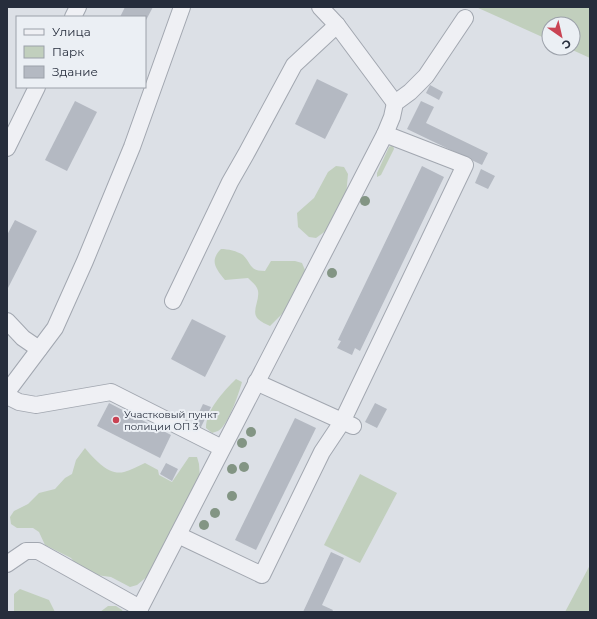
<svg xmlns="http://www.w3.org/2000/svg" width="597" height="619" viewBox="0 0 597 619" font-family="Montserrat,sans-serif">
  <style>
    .green { fill: #c1cfbd }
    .building { fill: #b4b9c2 }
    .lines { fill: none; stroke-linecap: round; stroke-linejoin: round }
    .minor-casing { stroke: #a2a7b0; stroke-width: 18 }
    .minor { stroke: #eff0f4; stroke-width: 16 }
    .tree { fill: #839584 }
    .poi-dot { fill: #c94353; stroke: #ebeff4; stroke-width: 1.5 }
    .labels { text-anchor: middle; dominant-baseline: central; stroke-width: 4; stroke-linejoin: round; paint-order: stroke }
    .poi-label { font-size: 10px; fill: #262d3c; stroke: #ebeff4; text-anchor: start }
  </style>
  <rect width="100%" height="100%" fill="#dce0e6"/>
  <!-- green -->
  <g class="green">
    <path d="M476 7H590V58L568 48H573V24H549V40Z"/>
    <path d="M393 145 394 149 381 175 377 177V173L389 147Z"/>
    <path d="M336 166 344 167 348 174 346 196 327 230 316 238 309 237 298 227 297 213 314 198 328 172Z"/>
    <path d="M221 249C228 249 237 251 243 255 252 264 249 271 265 271L271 261H295L302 263 305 270 303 278 285 311 270 326C266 324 261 322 258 319 250 311 262 298 257 288 255 284 251 281 248 278L225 280C216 269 209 261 221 249Z"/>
    <path d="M236 379 242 382C239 393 228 426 218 431 216 432 214 432 212 433L206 428C206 410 223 392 236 379Z"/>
    <path d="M85 448C94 459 109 476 124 472 131 470 138 466 145 463L158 470 159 475 172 482 189 457H197L199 464 200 479 149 575 137 585 130 587 111 577 96 575 76 564 71 558 45 545 39 532 33 528H17L11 524 10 517 14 511 28 504 39 493 55 489 65 478 72 474 76 460Z"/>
    <path d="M360 474 397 493 360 563 324 545Z"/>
    <path d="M590 565V612H565Z"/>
    <path d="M20 589 49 600 55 612H14V594Z"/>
    <path d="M108 606H116L122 610 123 612H100Z"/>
  </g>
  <!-- building -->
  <g class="building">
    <path d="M125 7H153L145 22V17H120Z"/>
    <path d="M317 79 348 94 325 139 295 124Z"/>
    <path d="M430 85 443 92 439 100 426 93Z"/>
    <path d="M75 101 97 112 67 171 45 160Z"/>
    <path d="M421 101 434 107 426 123 488 153 482 165 407 129Z"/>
    <path d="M422 166 444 177 360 351 355 348 352 355 337 348 341 341 338 340Z"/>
    <path d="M481 169 495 176 488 189 475 183Z"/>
    <path d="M15 220 37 231 7 290V235Z"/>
    <path d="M192 319 226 336 205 377 171 359Z"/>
    <path d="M109 403 171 435 160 458 97 426Z"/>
    <path d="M375 403 387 409 377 428 365 422Z"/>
    <path d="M203 404 211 407 200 429 193 425Z"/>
    <path d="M295 418 316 428 256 550 235 540Z"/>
    <path d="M166 463 178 469 172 481 160 474Z"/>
    <path d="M331 552 344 558 322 605 333 610 332 612H303Z"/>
  </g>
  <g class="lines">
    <defs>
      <g id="minor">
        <path d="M320 7 337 25 395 103"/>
        <path d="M73 17 78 7"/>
        <path d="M7 148 37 87"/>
        <path d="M173 301 230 182 246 154 294 65 337 25"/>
        <path d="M7 321 23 338 39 349"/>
        <path d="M256 382 353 426"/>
        <path d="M7 392 55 328 85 261 132 147 182 7"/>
        <path d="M7 396 19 402 36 405 111 392 222 448"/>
        <path d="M178 535 262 575 322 452 342 422 465 165 385 134"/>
        <path d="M7 564 26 551H38L140 608"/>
        <path d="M138 612 385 134 392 117 395 103 410 92 426 76 465 18"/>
      </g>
    </defs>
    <!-- minor casing -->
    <use href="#minor" class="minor-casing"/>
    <!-- minor -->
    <use href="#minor" class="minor"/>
  </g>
  <!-- trees -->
  <g class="tree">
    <circle cx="365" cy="201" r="5"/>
    <circle cx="332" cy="273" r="5"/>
    <circle cx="251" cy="432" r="5"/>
    <circle cx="242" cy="443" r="5"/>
    <circle cx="244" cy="467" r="5"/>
    <circle cx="232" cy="469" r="5"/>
    <circle cx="232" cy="496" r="5"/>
    <circle cx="215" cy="513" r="5"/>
    <circle cx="204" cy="525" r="5"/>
  </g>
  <!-- markers -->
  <circle class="poi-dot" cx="116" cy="420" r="4"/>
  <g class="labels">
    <!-- poi labels -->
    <g class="poi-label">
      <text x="124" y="414">Участковый пункт<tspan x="124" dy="12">полиции ОП 3</tspan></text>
    </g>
  </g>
  <!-- border -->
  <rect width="597" height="619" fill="none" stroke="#262d3c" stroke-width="16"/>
  <!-- legend -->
  <rect x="16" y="16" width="130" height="72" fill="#ebeff4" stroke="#9ca1aa"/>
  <rect x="24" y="29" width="20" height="6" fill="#eff0f4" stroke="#9ca1aa"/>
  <text x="52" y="36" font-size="12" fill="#262d3c">Улица</text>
  <rect x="24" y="46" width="20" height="12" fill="#c1cfbd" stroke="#9ca1aa"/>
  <text x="52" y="56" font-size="12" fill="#262d3c">Парк</text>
  <rect x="24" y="66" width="20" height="12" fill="#b4b9c2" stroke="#9ca1aa"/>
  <text x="52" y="76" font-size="12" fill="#262d3c">Здание</text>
  <!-- north arrow -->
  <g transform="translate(561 36) rotate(146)"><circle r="19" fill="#ebeff4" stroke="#9ca1aa"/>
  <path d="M0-3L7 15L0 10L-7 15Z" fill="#c94353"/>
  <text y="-6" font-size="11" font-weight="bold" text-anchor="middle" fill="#262d3c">С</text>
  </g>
</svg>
